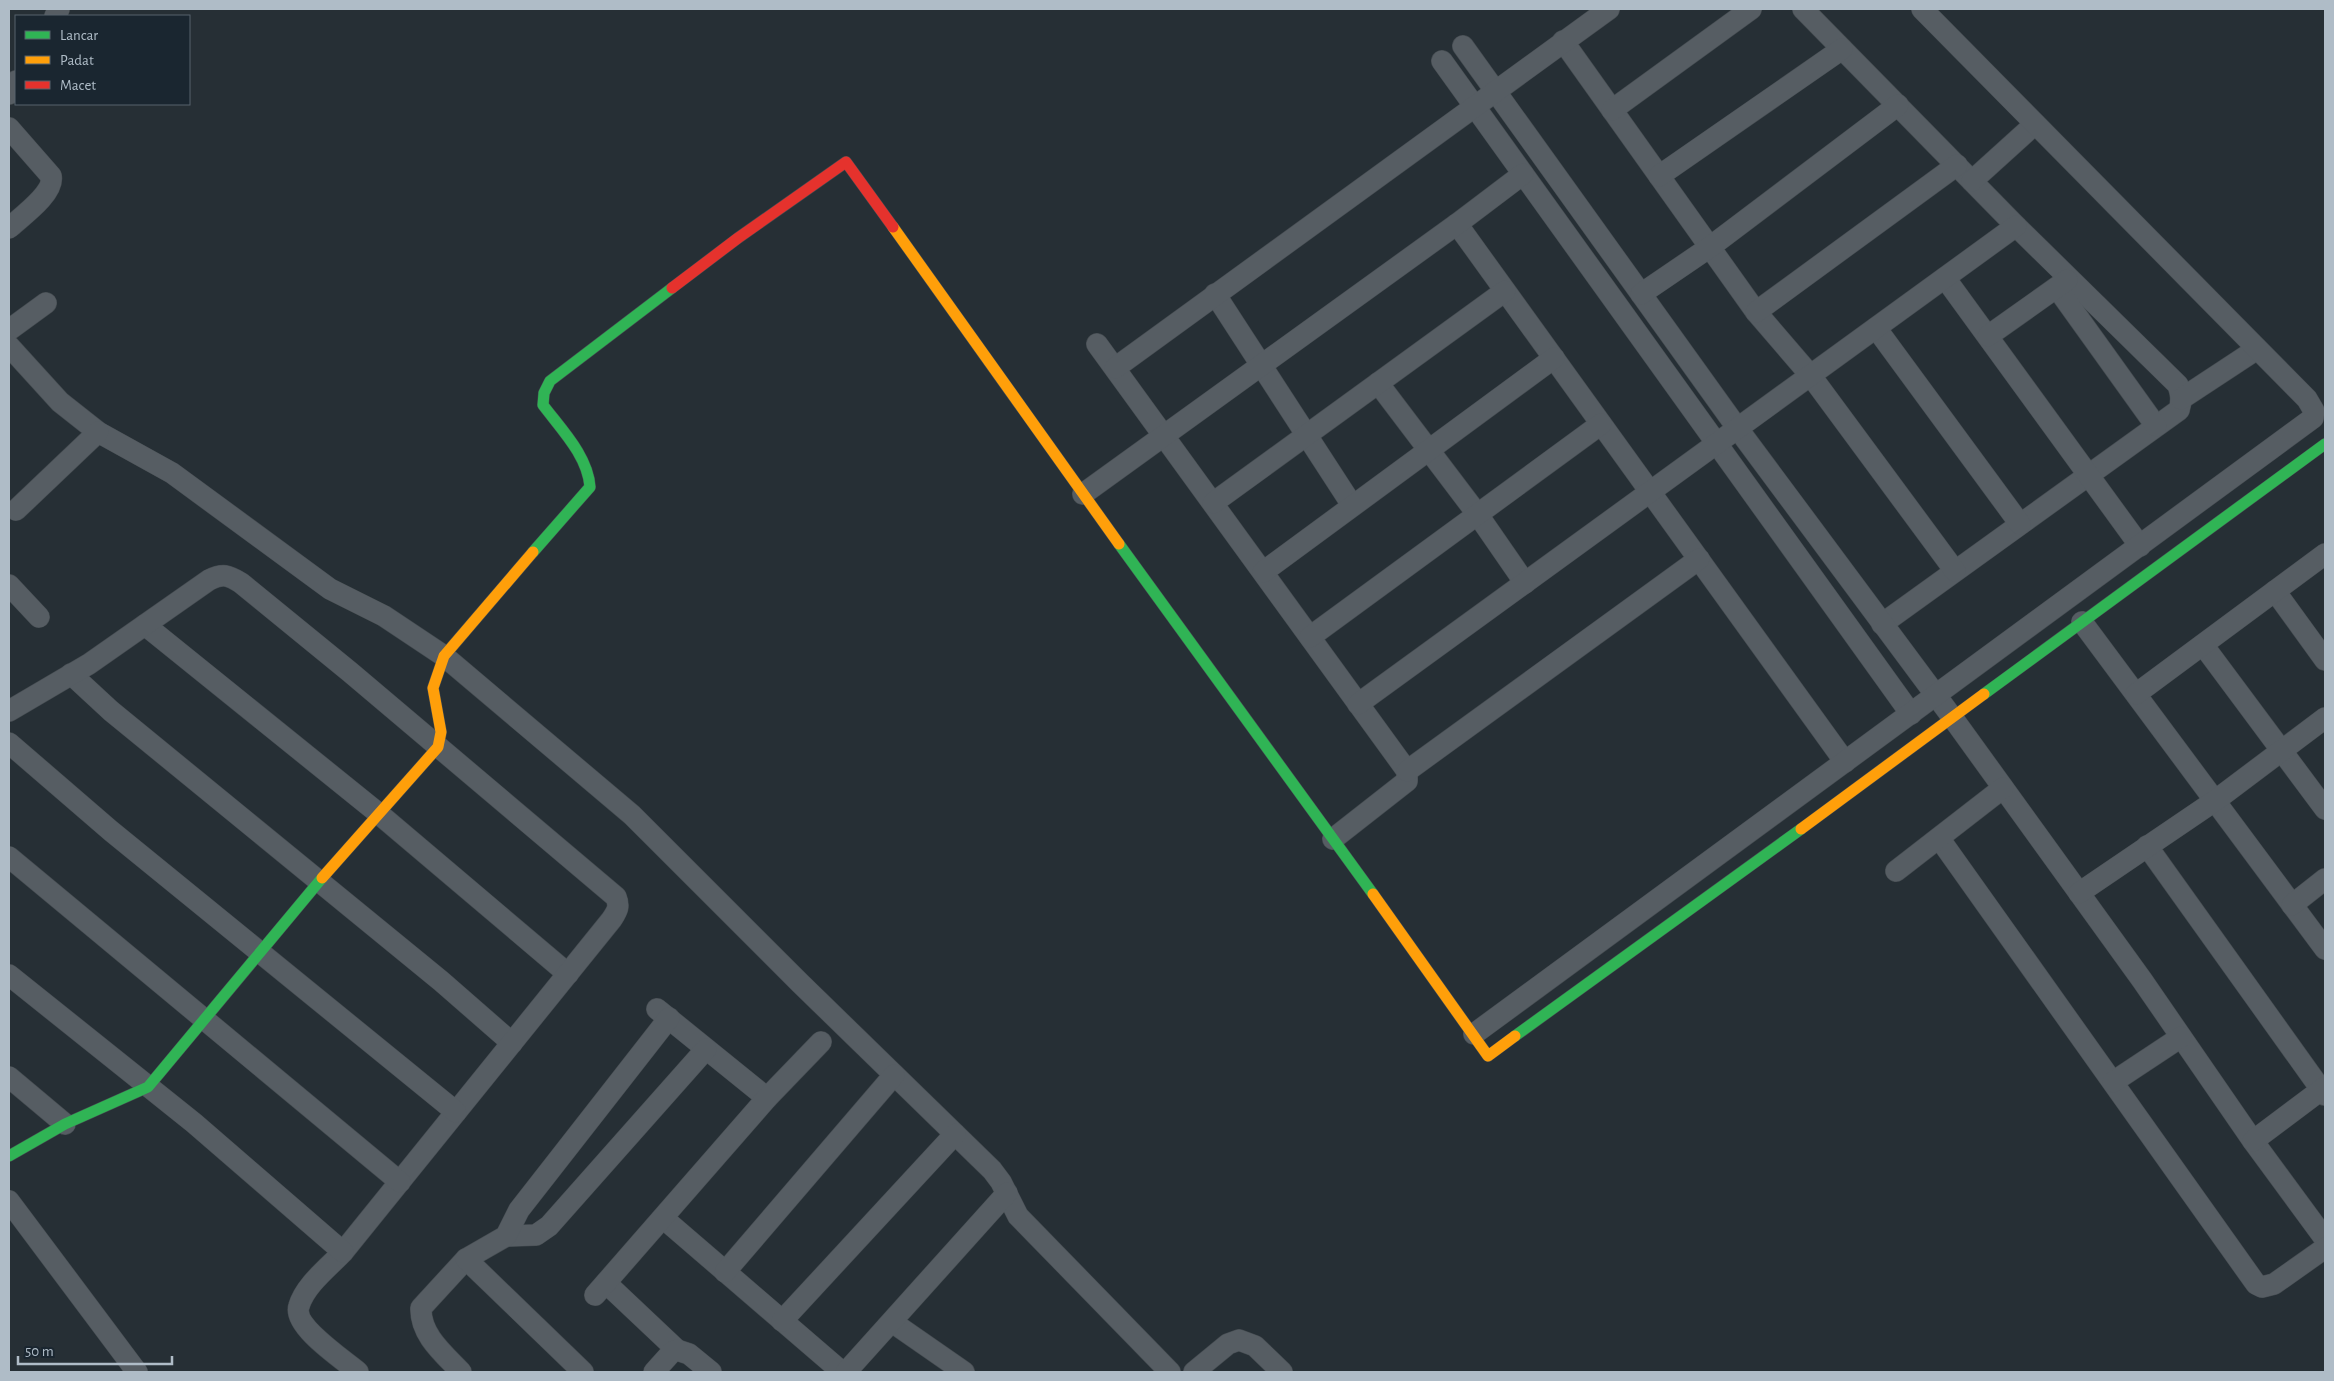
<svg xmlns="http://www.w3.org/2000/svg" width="2334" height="1381" viewBox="0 0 2334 1381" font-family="'Alegreya Sans',sans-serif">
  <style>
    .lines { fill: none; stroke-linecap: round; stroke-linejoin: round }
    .street-casing { stroke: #444b50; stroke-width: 22 }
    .fast-casing { stroke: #444b50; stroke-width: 12 }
    .slow-casing { stroke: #444b50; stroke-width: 12 }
    .jam-casing { stroke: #444b50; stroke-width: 12 }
    .street { stroke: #565d63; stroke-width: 21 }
    .fast { stroke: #30b455; stroke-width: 11 }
    .slow { stroke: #ff9f0a; stroke-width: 11 }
    .jam { stroke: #e5322d; stroke-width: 11 }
  </style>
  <rect width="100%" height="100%" fill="#262f35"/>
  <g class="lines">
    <defs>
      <g id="street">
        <path d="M1803 9 2016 226 2178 385C2181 394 2182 400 2179 410L1882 624"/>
        <path d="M55 16 59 9"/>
        <path d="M1563 41 1756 312 1811 376 1955 571"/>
        <path d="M1463 46 1738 429 1952 717 2142 980 2253 1141 2325 1239"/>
        <path d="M1442 61 1911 714"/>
        <path d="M9 94 16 81"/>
        <path d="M1612 110 1751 9"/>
        <path d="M9 128 51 176C55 193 21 217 9 228"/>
        <path d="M1659 176 1842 49"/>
        <path d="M1972 181 2035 124"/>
        <path d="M1457 224 1845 762"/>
        <path d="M1945 278 2140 546"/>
        <path d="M2057 288 2156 426"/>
        <path d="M1215 294 1352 505"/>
        <path d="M1641 294 1710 247 1898 105"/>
        <path d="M1756 312 1957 165"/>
        <path d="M1876 328 2020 524"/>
        <path d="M9 330 46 303"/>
        <path d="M1988 336 2067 280"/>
        <path d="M1097 344 1407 771V781L1333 839"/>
        <path d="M9 346 60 402 98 432 172 473 330 589 384 616 444 656 632 815 800 983 992 1170 1001 1182 1018 1216 1170 1372"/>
        <path d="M1115 368 1609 9"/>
        <path d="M1378 383 1478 515 1525 583"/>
        <path d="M2181 399 2257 349"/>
        <path d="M1083 494 1457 224 1523 174"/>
        <path d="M1213 503 1505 291"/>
        <path d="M16 510 98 432"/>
        <path d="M1263 572 1554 358"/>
        <path d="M9 585 39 617"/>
        <path d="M2275 591 2325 660"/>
        <path d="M2082 622 2325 949"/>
        <path d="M145 625 378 813 568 974"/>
        <path d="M1310 637 1601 424"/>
        <path d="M2203 645 2325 809"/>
        <path d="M71 674 111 711 441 981 512 1043"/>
        <path d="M2136 694 2325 554"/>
        <path d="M1358 704 2016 226"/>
        <path d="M9 711 89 664 209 580C223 573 228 575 241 583L350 672 616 897C620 907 617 911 612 919L343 1252C329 1267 305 1285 299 1306 292 1326 344 1360 358 1372"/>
        <path d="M9 743 111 831 456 1112"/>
        <path d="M1407 771 1699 559"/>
        <path d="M1939 838 2256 1284 2262 1287 2274 1284 2325 1248"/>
        <path d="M2147 846 2325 1095"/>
        <path d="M9 857 400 1182"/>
        <path d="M1896 871 2003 788"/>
        <path d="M2079 893 2216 800 2325 718"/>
        <path d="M2292 905 2325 879"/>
        <path d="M9 975 194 1123 343 1252"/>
        <path d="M657 1009 767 1098"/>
        <path d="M1474 1034 2313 418 2314 411 2307 399 1922 9"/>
        <path d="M9 1077 65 1124"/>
        <path d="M2113 1082 2181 1037"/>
        <path d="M2253 1141 2325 1087"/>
        <path d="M9 1201 137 1372"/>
        <path d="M663 1218 842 1372"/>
        <path d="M506 1236 536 1235 549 1226 706 1049"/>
        <path d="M725 1272 894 1075"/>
        <path d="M606 1283 677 1350"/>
        <path d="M595 1295 767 1098 821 1042"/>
        <path d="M782 1321 955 1134"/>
        <path d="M892 1322 964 1372"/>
        <path d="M461 1372C444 1354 420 1335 421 1308L466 1259"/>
        <path d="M583 1372 466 1259 506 1236 519 1210 669 1018"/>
        <path d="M654 1372 672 1352 677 1350 689 1354 711 1372"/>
        <path d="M846 1372 1007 1193"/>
        <path d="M1194 1372 1228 1344 1239 1340 1255 1346 1282 1372"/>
      </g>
      <g id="fast">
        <path d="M1119 544 1373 894"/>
        <path d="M533 552 590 487C588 456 561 429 543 405L544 393 550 381 672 288"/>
        <path d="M1984 694 2325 444"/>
        <path d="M1515 1036 1801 829"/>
        <path d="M9 1156 65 1124 148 1087 322 878"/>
      </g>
      <g id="slow">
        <path d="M893 227 1119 544"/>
        <path d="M1801 829 1984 694"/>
        <path d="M322 878 438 747 441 732 433 688 444 656 533 552"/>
        <path d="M1373 894 1488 1056 1515 1036"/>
      </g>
      <path id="jam" d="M672 288 738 238 846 162 893 227"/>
    </defs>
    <!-- street casing -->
    <use href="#street" class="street-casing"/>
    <!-- fast casing -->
    <use href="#fast" class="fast-casing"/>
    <!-- slow casing -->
    <use href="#slow" class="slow-casing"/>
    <!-- jam casing -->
    <use href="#jam" class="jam-casing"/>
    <!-- street -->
    <use href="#street" class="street"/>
    <!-- fast -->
    <use href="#fast" class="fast"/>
    <!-- slow -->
    <use href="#slow" class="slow"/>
    <!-- jam -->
    <use href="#jam" class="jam"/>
  </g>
  <!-- border -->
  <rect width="2334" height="1381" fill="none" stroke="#afbcc7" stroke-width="20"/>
  <!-- legend -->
  <rect x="15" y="15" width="175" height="90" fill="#1a2630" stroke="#56626c"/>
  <rect x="25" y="31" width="25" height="8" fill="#30b455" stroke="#56626c"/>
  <text x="60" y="40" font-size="15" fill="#afbcc7">Lancar</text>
  <rect x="25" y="56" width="25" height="8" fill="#ff9f0a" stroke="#56626c"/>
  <text x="60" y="65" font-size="15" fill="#afbcc7">Padat</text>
  <rect x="25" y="81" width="25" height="8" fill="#e5322d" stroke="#56626c"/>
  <text x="60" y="90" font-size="15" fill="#afbcc7">Macet</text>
  <!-- scale -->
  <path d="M18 1356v8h154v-8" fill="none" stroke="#afbcc7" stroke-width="2.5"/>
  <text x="25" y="1356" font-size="15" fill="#afbcc7" stroke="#1a2630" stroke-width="4" paint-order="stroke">50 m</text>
</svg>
